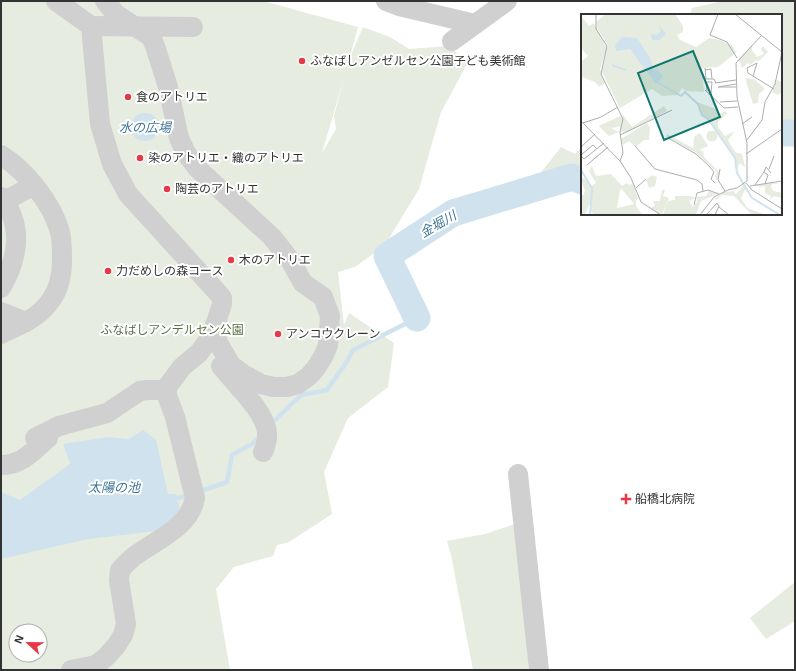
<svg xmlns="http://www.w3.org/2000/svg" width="796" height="671" viewBox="0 0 796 671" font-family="Arial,'Noto Sans JP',sans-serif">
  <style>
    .green { fill: #e6ecdf; fill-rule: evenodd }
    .water { fill: #cfe2ee }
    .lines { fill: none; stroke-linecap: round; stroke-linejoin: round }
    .stream { stroke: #cfe2ee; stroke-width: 4.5 }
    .river { stroke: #cfe2ee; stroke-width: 27 }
    .minor { stroke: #d0d0d0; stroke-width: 20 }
    .minor-bridge { stroke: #d0d0d0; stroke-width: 20 }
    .poi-dot { fill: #e63946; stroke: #fff; stroke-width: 1.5 }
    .labels { text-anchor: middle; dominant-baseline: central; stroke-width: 4; stroke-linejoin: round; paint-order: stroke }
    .poi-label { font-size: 12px; fill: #333; stroke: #fff; text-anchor: start }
    .park-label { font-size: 12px; fill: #56703f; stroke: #fff }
    .water-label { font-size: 13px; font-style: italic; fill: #3f7597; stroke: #fff }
    .inset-river { fill: none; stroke: #cfe2ee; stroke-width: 2 }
    .inset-road { fill: none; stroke: #adadad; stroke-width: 1 }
    .view { fill: #0f766e; fill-opacity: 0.15; stroke: #0f766e; stroke-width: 2 }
    .inset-edge { fill: none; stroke: #333; stroke-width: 2 }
  </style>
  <rect width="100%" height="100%" fill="#fff"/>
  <!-- green -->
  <g class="green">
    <path d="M1 1H263L358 27 349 60 363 27 390 37 409 49 450 46 467 64 441 112 419 189 385 245 355 267 338 272 344 325 349 313 394 343 388 387 348 418 324 472 332 514 289 542 277 545 273 556 234 567 216 589 230 670H1ZM344 78 334 116 336 129 322 153ZM16 631H40V655H16Z"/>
    <path d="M723 1H795V127L781 128V15H690L692 8Z"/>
    <path d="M561 147 575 154 582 147V175L567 172 541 181 539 175Z"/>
    <path d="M515 524 529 670H473L451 555 447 541 485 534Z"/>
    <path d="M795 582V621L766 639 750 618Z"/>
  </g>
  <!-- water -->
  <g class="water">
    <circle cx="145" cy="127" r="14"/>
    <path d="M143 430 156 440 168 494H176L184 528 88 539 1 559V492L20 500 70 464 63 444 108 437 129 439Z"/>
  </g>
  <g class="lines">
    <!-- stream -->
    <g class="stream">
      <path d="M271 424 301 395 327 390 346 363 353 350 417 318"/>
      <path d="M198 492 227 482 232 455 252 444 261 435"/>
      <path d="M171 500 189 495"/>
    </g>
    <!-- river -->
    <g class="river">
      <path d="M781 133H795"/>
      <path d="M417 318 387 256 453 213 572 177 582 181"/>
    </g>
    <!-- minor -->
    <g class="minor">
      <path d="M56 1 91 26 100 124 112 164 128 194 218 293 222 298V304L212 335 199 353 182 367 167 387 166 393 175 417 195 498C190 527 158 539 136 555 130 559 125 565 120 570L119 580 126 624 123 635 116 646 106 657 96 665 71 670"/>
      <path d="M105 1 116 14 151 37 155 46 168 87 179 138 186 153 198 169 272 237 290 260 303 283 323 297 330 316 328 345 324 355 316 368 309 376 298 384 287 387H273L261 384 243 374 231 365 217 341 215 324"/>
      <path d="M386 1 399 6 475 24"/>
      <path d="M452 41 507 1"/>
      <path d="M1 155C26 171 52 203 60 232 62 240 62 251 62 259 62 274 60 288 51 300 39 318 20 325 1 334"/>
      <path d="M1 197C24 225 18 259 1 288"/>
      <path d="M5 201 34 185"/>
      <path d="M1 312 26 322"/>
      <path d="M221 366C234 383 267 413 267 434 268 440 265 447 263 452"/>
      <path d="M35 438 59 426 107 413 140 391 147 390H167"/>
      <path d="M1 465C22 465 33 451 48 438"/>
      <path d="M518 474 539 670"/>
    </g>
    <!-- minor-bridge -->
    <path class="minor-bridge" d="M91 26 193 27"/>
  </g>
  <!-- markers -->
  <g class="poi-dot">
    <circle cx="302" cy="61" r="4"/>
    <circle cx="128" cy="97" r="4"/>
    <circle cx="140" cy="158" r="4"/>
    <circle cx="167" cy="189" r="4"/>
    <circle cx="231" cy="260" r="4"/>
    <circle cx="108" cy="271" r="4"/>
    <circle cx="278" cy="334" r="4"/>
    <path d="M624 493h4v4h4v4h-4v4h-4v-4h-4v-4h4z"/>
  </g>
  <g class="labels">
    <!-- poi labels -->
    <g class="poi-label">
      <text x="310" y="61">ふなばしアンゼルセン公園子ども美術館</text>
      <text x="136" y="97">食のアトリエ</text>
      <text x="148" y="158">染のアトリエ・織のアトリエ</text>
      <text x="175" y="189">陶芸のアトリエ</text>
      <text x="239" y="260">木のアトリエ</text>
      <text x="116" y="271">力だめしの森コース</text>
      <text x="286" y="334">アンコウクレーン</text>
      <text x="635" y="499">船橋北病院</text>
    </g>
    <!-- park labels -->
    <g class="park-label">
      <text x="172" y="330">ふなばしアンデルセン公園</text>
    </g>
    <!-- water labels -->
    <g class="water-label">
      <text x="145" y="127">水の広場</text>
      <text transform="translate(438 224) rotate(-30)">金堀川</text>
      <text x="114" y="487">太陽の池</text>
    </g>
  </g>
  <!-- overview -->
  <g transform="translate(581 14)">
    <rect width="201" height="201" fill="#fff"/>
    <path d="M25 0H94L102 12V18L96 21 99 26 115 33 128 24 138 26 151 31 155 39 137 53 121 54 123 78 105 77 101 74 97 81 81 82 71 75 39 94 21 58 27 31 16 14 15 8ZM0 2 8 12 13 9 26 34 19 55 24 69 18 73 14 68 1 63 0 48 7 42 0 34ZM171 31V36L176 43 183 40 180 35 182 32 187 38 178 47 175 46 169 51 167 49 161 54 159 48 156 46ZM164 64 173 65 184 75 178 80 177 89 172 90ZM196 66 201 68V78L197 81 191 78ZM116 88 135 95 139 100 144 97 146 99 137 108V113L144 122 154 117 147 126 154 138 161 140 164 153 158 149 157 155 154 144 127 105 122 101ZM83 92 86 97 45 119 44 117 39 118 42 101 51 113ZM41 101V112L30 114 38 118 28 122 18 112ZM66 109 69 114 68 126H63L55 133 48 127 42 131 40 125ZM125.5 122a5.5 5.5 0 1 1 11 0a5.5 5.5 0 1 1-11 0ZM119 119 127 132 118 136 122 137 123 143 138 158 136 166 134 163 136 158 115 139 85 122 86 120 112 134 113 123ZM11 152 15 162 30 160 41 172 46 169 49 171 52 169 57 185 55 186V192L61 201H13L10 197V188L3 201H0V177L2 182 4 177 0 164 5 165 10 172 15 169 8 157ZM41 175 53 190 36 194 39 176ZM71 161 76 163 74 172 68 174 65 166ZM191 169 201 170H191L190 173 192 177 201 179V184L193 182 188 186 190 182 184 179V172L179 173 174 171ZM163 171 167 177 164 176 160 184 166 194 185 201H171L153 182 141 181 135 186 133 185 144 178 153 177 155 180ZM81 176H84L82 182 88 184 81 200 69 195 74 191 72 187H79ZM128 177 136 180 120 187 115 201H82L86 187 94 186V182H110L114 184 108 187 112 193 116 188V183L125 182Z" fill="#e6ecdf" fill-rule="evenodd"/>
    <path d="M78 11 85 20 78 26H71L70 20 76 21 80 17ZM41 23 56 24 69 44 72 55 78 57 82 63 75 70 49 35 35 37 34 31Z" fill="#cfe2ee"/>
    <path class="inset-river" d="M31 51 45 56M76 68 100 82M100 82 104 78 117 90 121 101 127 105 154 144 156 159 171 184 199 201M0 156 11 174 9 201"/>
    <path class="inset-road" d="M15 0V15L26 32 20 60 42 105 39 118 42 139 39 147M137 0 129 21 146 28 156 44M154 0 201 38M124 54 125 65H133L135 69M124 56 130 55 131 65M172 62 176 49 166 54 167 59 193 75M134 69 155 66M155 70 137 73H155M124 76 143 94 157 93M126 77 125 68H131L130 79M139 88 156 87M0 107 39 147 50 164 60 188 80 201M2 109 20 103 37 93M161 110 171 103M39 121 91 96M87 124 115 140 128 152 133 158 130 165 134 169M166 126 181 106 184 88 194 70 201 38M54 132 74 155 116 166 121 170 122 177M0 133 14 120M165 140 201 115M0 141 12 131 16 135M0 142 3 145 23 129M6 151 27 133M139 155 137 166 144 177M188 155 193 142M183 158 185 153 190 159M165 169 171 176 201 195M174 171 183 158 187 161 184 170M169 172 201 167M55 174 65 165M113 191 116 179 127 176 138 180M138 193 148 201M119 201 133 183 147 176 156 174 166 167V129L156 83 155 49 180 22M125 201 136 189 138 192 134 201"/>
    <path class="view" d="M112 37 139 103 83 126 57 59Z"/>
    <rect width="201" height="201" class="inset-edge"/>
  </g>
  <!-- border -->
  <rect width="796" height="671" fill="none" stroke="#333333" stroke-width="4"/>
  <!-- north arrow -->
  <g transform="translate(28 643) rotate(292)"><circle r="19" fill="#ffffff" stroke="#adadad"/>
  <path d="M0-3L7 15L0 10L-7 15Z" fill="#e63946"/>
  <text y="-6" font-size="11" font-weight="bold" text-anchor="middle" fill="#333333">N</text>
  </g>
</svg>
